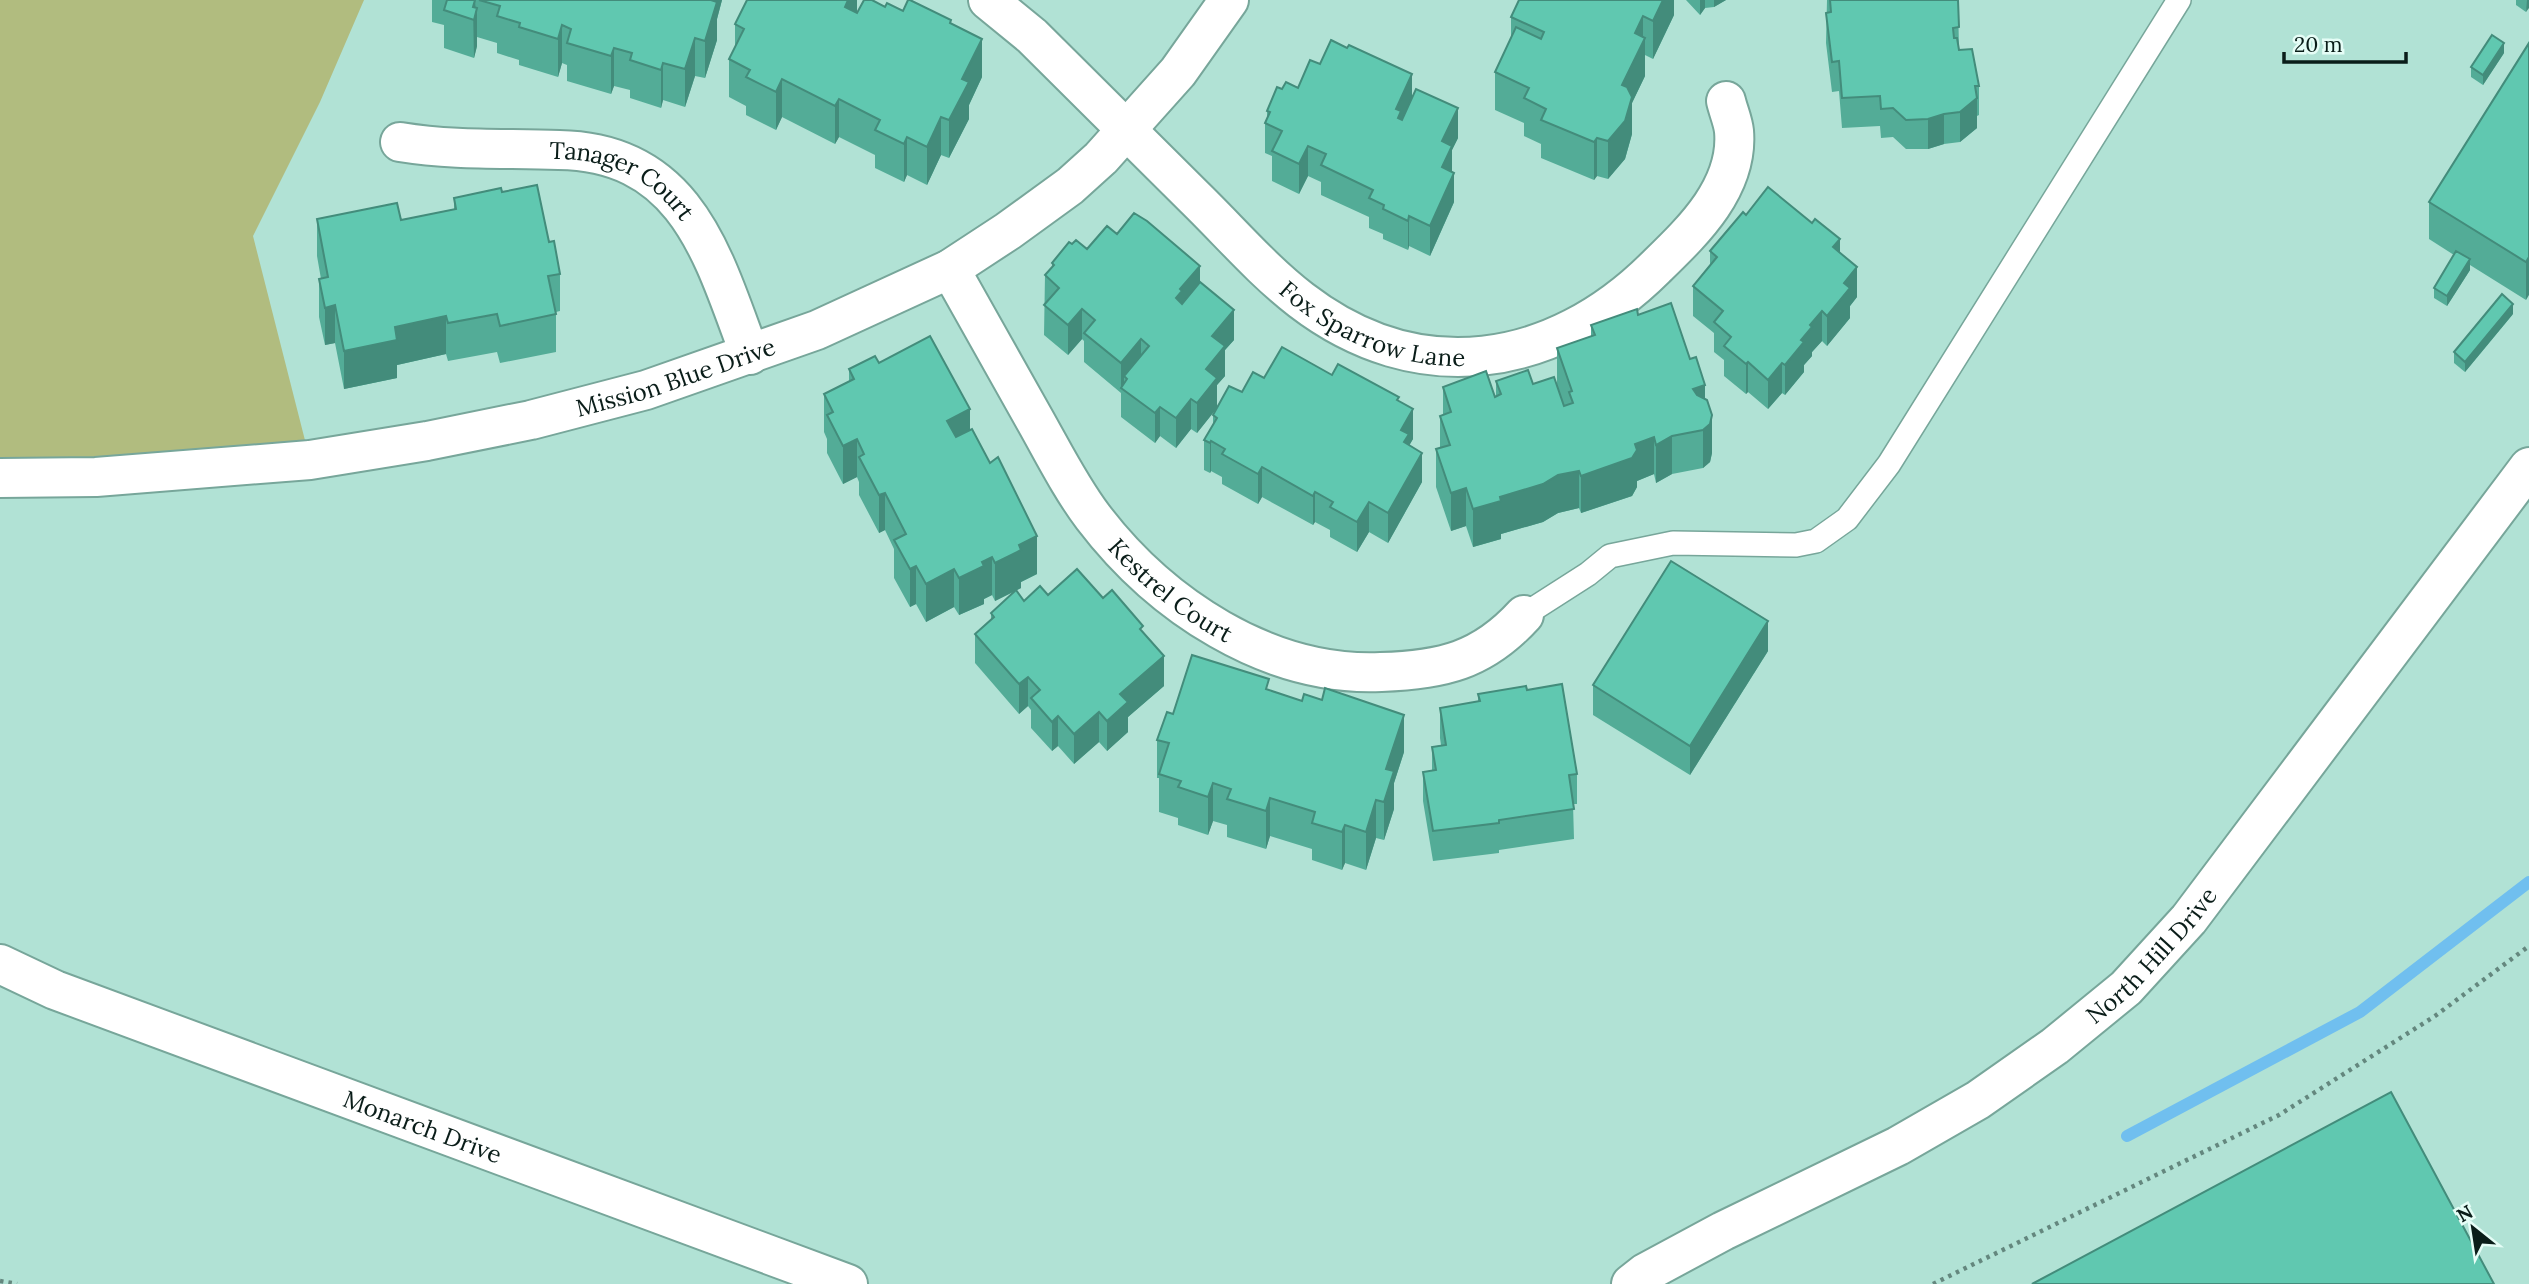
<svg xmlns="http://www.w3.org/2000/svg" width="2529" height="1284" viewBox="0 0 2529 1284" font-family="Lora,serif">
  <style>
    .green { fill: #b1bc7f }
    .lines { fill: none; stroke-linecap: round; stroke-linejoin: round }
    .stream { stroke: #70bfef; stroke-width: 12 }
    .service-casing { stroke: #77a69a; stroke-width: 26 }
    .minor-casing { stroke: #77a69a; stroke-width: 42 }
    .tertiary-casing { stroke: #77a69a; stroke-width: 42 }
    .path { stroke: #64877e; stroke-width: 4.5; stroke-dasharray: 3.5 5; stroke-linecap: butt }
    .service { stroke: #fff; stroke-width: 23 }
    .minor { stroke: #fff; stroke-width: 38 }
    .tertiary { stroke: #fff; stroke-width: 38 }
    .wall { fill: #53ac97 }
    .shaded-wall { fill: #438c7b }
    .building { fill: #60c8b0; stroke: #438c7b; stroke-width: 2 }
    .labels { text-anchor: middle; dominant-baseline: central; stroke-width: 5; stroke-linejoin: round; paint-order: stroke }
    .street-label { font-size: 24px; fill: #0a1d19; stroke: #e5fdf6 }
  </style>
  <rect width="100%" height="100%" fill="#b1e2d5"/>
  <!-- green -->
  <path class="green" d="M0 0H364L320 102 253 236 310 460 0 478Z"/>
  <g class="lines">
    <!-- stream -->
    <path class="stream" d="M2127 1136 2360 1012 2529 882"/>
    <defs>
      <path id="service" d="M1524 615 1588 574 1610 556 1673 543 1796 545 1816 541 1847 519 1889 464 2179 0"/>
      <g id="minor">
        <path id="s1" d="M988 0 1032 36C1086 90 1140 144 1194 197 1229 231 1262 270 1301 300 1418 390 1553 369 1655 268 1692 232 1739 188 1734 131 1733 121 1728 110 1726 101"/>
        <path id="s2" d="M400 142C456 151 504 148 559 150 687 152 713 256 750 355"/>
        <path id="s3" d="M950 269C979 320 1007 371 1036 422 1054 454 1071 488 1093 517 1160 605 1268 677 1381 672 1442 670 1482 661 1524 615"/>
      </g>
      <g id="tertiary">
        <path id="s4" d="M0 478 96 477 310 460 427 441 531 420 646 390 817 330 950 269 1008 231 1070 186 1101 158 1178 72 1229 0"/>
        <path id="s5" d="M0 964 55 990 848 1284"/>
        <path id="s6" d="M1631 1284 1645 1273 1723 1231 1898 1146 1978 1100 2055 1046 2126 988 2189 919 2529 467"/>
      </g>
    </defs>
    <!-- service casing -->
    <use href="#service" class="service-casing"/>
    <!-- minor casing -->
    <use href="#minor" class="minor-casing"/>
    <!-- tertiary casing -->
    <use href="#tertiary" class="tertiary-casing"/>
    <!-- path -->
    <g class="path">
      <path d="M0 1281 17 1284"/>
      <path d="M1933 1284 2279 1115 2435 1016 2529 946"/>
    </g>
    <!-- service -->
    <use href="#service" class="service"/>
    <!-- minor -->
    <use href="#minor" class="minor"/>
    <!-- tertiary -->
    <use href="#tertiary" class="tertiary"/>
  </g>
  <!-- wall -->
  <g class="wall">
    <path d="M432 0H722L717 19V40L705 78 695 76 685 107 663 100 661 108 630 98V90L614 86 611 94 567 81V65L562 63 558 77 519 65V60L497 53V43L477 37V46L474 58 444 48V25L432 22Z"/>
    <path d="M857 0V13L885 7 951 24 982 77 969 105V119L949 158 941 155 927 185 907 175 904 182 875 168V155L839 137 835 144 782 117 776 130 746 115V106L729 97V59L735 48V24Z"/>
    <path d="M1674 0V15L1653 59 1645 55V76L1632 103V134L1625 159 1608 179 1597 176 1594 180 1541 158V144L1524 136V123L1495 110V72L1511 39V17Z"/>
    <path d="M1686 0H1726L1714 7 1705 8 1700 15Z"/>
    <path d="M1827 0H1958L1959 50 1979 86V115L1977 116V128L1960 142 1944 144 1928 149H1906L1893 137 1881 138 1880 126 1842 128 1839 91 1832 92 1826 43Z"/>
    <path d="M2516 0H2529L2526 12 2516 5Z"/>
    <path d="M2529 43 2526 300 2470 265V270L2447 306 2434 298V288L2454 255 2429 239V202Z"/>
    <path d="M2504 53 2483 85 2471 77V67Z"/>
    <path d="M1320 64 1412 98 1458 138 1452 150V172L1454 202 1430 256 1409 246 1408 250 1383 239V234L1369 228V217L1321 195V182L1308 176 1299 194 1272 181V156L1265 153V123L1267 120V111L1282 89 1298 88Z"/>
    <path d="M502 192 549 242 560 274V311L556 312V352L500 363 497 352 448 361 446 354 397 365V378L344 389 335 343 325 345 319 317V279H321L317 256V219L401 220 454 209V198Z"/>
    <path d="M1746 215 1840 254 1857 297 1850 306V318L1827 346 1822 341 1812 352V356L1804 365V372L1785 395 1782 393 1768 409 1748 392 1746 394 1724 376V360L1714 352V333L1693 316V286L1710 265V251Z"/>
    <path d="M1117 234 1200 283 1234 340 1225 350V376L1217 385V407L1264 378 1332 375 1399 401 1413 439 1409 445 1422 482 1388 543 1369 532 1357 552 1330 537V530L1315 522 1313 525 1262 497 1258 504 1222 484V477L1211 471 1210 473 1204 470V440L1213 425V415L1216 409 1197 433 1191 429 1176 448 1160 436 1155 443 1121 417V393L1084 362V341L1082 339 1068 355 1044 335 1045 275 1052 268V263L1072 244 1087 249Z"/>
    <path d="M2513 314 2465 372 2454 363V352Z"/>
    <path d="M1638 315 1690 359 1705 398 1712 453 1710 462 1703 468 1672 474 1656 483 1654 474 1637 481V487L1632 496 1581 513 1579 508 1558 513 1543 522 1501 534V539L1473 547 1466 526 1451 531 1436 487V449L1440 448V416L1443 415V387L1495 397 1496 396V381L1557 385V348L1591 336V325Z"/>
    <path d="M879 363 970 430 1037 574 1021 582V588L995 601 992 595 984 599V604L959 615 954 607 926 622 916 604 910 607 894 578V549L885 530 879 533 859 495V482L857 477 843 484 827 453V439L824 432V394L849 381V369Z"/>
    <path d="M1048 595 1103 598 1143 632 1164 686 1128 717V732L1107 751 1099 742 1074 764 1058 746 1052 751 1031 728V710L1028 706 1019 714 975 663V634L991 620V613L1024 601Z"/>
    <path d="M1768 651 1690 775 1593 715V685Z"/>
    <path d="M1269 690 1404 752 1394 783V809L1384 840 1376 838 1366 870 1345 863 1342 870 1312 860V849L1270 836 1266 849 1227 837V825L1213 821 1208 835 1178 825V818L1159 812V778H1157V740L1173 714Z"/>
    <path d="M1527 690 1577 774V804H1573L1574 839 1499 850V853L1433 861 1423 801V772L1432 770V747L1441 745 1440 738V708L1478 702V694Z"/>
  </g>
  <!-- shaded-wall -->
  <g class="shaded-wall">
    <path d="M475 0 476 14 477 8V46L474 58 473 7Z"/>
    <path d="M711 0H722L717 19V40L705 78V41Z"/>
    <path d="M848 0H857V20L845 7Z"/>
    <path d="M1663 0H1674V15L1653 59V21Z"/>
    <path d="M1700 0H1705V8L1700 15Z"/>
    <path d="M1714 0H1726L1714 7Z"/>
    <path d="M2527 0H2529V8L2526 12Z"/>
    <path d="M1643 16V43L1645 38V76L1632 103V134L1625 159 1608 179V141L1635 33Z"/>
    <path d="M562 25V63L558 77V39Z"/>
    <path d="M695 38V76L685 107V69Z"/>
    <path d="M982 39V77L969 105V119L949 158V120L962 79Z"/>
    <path d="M2504 43V53L2483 85V75Z"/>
    <path d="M614 48V86L611 94V56Z"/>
    <path d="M663 63V100L661 108V70Z"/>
    <path d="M1412 74V104L1401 127 1396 109Z"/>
    <path d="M782 79V117L776 130V92Z"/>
    <path d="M1977 98V128L1960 142V112Z"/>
    <path d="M839 99V137L835 144V106Z"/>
    <path d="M1458 108V138L1452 150V176L1442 197V141Z"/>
    <path d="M1944 114V144L1928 149V119Z"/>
    <path d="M941 117V155L927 185V147Z"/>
    <path d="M907 137V175L904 182V144Z"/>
    <path d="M1597 138V176L1594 180V142Z"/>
    <path d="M1308 146V176L1299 194V164Z"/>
    <path d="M1454 173V202L1430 256V226Z"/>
    <path d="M1409 216V246L1408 250V221Z"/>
    <path d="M1840 239V269L1833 247Z"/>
    <path d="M2529 257V295L2526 300V262Z"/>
    <path d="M2470 259V270L2447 306V296Z"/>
    <path d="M1200 266V295L1182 317 1176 298 1180 289Z"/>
    <path d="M1857 267V297L1850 306V318L1827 346V316L1844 283Z"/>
    <path d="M2513 304V314L2465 372V362Z"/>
    <path d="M335 305V343L325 345V308Z"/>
    <path d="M1082 309V339L1068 355V325Z"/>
    <path d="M1234 310V340L1225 350V376L1217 385V408L1197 433V403L1212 336Z"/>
    <path d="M1822 311V341L1812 352V356L1804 365V372L1785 395V365L1810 325Z"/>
    <path d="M446 316V354L397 365V378L344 389V351L395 327Z"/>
    <path d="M1141 339V369L1127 379 1124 376V389L1121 388V393V363Z"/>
    <path d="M1748 362V392L1746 394V364Z"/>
    <path d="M1782 363V393L1768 409V380Z"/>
    <path d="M1705 385V423L1693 389Z"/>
    <path d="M1191 399V429L1176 448V418Z"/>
    <path d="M1160 407V436L1155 443V413Z"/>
    <path d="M970 409V447L947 459V421Z"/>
    <path d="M1413 409V439L1409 446V464L1401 430Z"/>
    <path d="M1712 415V453L1710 462 1703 468V430Z"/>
    <path d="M1672 436V474L1656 483V445Z"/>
    <path d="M1654 437V474L1637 481V487L1632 496 1581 513V476L1635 444Z"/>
    <path d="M857 439V477L843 484V446Z"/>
    <path d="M1211 441V471L1210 473V443Z"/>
    <path d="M1422 453V482L1388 543V513Z"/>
    <path d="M1262 467V497L1258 504V474Z"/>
    <path d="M1579 471V508L1558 513 1543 522 1501 534V539L1473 547V509L1500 497 1558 475Z"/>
    <path d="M1466 488V526L1451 531V493Z"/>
    <path d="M1315 492V522L1313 525V496Z"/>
    <path d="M885 493V530L879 533V495Z"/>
    <path d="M1369 502V532L1357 552V522Z"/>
    <path d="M1037 536V574L1021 582V588L995 601V563L1019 545Z"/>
    <path d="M992 557V595L984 599V604L959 615V578L982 562Z"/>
    <path d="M916 566V604L910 607V569Z"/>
    <path d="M954 569V607L926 622V584Z"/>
    <path d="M1768 621V651L1690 775V746Z"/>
    <path d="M1164 656V686L1128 717V732L1107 751V721L1120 694Z"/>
    <path d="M1028 677V706L1019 714V684Z"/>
    <path d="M1099 712V742L1074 764V734Z"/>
    <path d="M1404 715V752L1394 783V809L1384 840V802L1386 769Z"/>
    <path d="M1058 716V746L1052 751V722Z"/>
    <path d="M1213 783V821L1208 835V797Z"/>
    <path d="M1270 798V836L1266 849V811Z"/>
    <path d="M1376 800V838L1366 870V832Z"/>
    <path d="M1345 825V863L1342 870V832Z"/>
  </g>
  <!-- building -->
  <g class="building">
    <path d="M447 0H475L473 7 477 8 474 20 444 10Z"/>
    <path d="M479 0H711L717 2 705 41 695 38 685 69 663 63 661 70 630 60 632 53 614 48 611 56 567 43 571 29 562 25 558 39 519 27 520 23 497 16 500 6Z"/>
    <path d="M747 0H848L845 7 857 13 864 0H872L885 7 887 3 903 11 908 0H910L951 20 950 23 982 39 962 79 969 82 949 120 941 117 927 147 907 137 904 144 875 130 880 120 839 99 835 106 782 79 776 92 746 77 750 70 729 59 744 29 735 24Z"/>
    <path d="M1519 0H1663L1653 21 1643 16 1635 33 1645 38 1622 85 1627 87 1632 97 1625 121 1608 141 1597 138 1594 142 1541 120 1546 109 1524 98 1529 88 1495 72 1516 27 1541 39 1544 32 1511 17Z"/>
    <path d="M1830 0H1958L1959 27 1953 28 1954 38H1957L1959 50 1972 49 1979 86H1975L1977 98 1960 112 1944 114 1928 119 1906 120 1893 108 1881 109 1880 96 1842 98 1839 61 1832 62 1826 13 1831 12Z"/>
    <path d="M2492 35 2504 43 2483 75 2471 67Z"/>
    <path d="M1331 40 1347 48 1349 45 1412 74 1396 109 1401 111 1398 118 1402 120 1416 89 1458 108 1442 141 1452 146 1442 167 1454 173 1430 226 1409 216 1408 221 1383 209 1384 205 1369 198 1373 190 1321 165 1326 154 1308 146 1299 164 1272 151 1282 131 1265 123 1270 112 1267 111 1277 87 1282 89 1286 82 1298 88 1310 60 1320 64Z"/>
    <path d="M2529 43V257L2526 262 2429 202Z"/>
    <path d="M537 185 549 242 554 241 560 274 548 276 556 314 500 326 497 314 448 323 446 316 395 327 397 340 344 351 335 305 325 308 319 279 328 277 317 219 397 203 401 220 456 209 454 198 501 188 502 192Z"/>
    <path d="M1768 187 1812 223 1815 219 1840 239 1833 247 1857 267 1844 283 1850 288 1827 316 1822 311 1810 325 1812 327 1801 340 1804 342 1785 365 1782 363 1768 380 1748 362 1746 364 1724 346 1731 337 1714 322 1723 311 1693 286 1717 257 1710 251 1743 212 1746 215Z"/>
    <path d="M1134 213 1147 221 1200 266 1180 289 1182 291 1176 298 1182 304 1200 282 1234 310 1212 336 1225 346 1206 369 1217 378 1197 403 1191 399 1176 418 1160 407 1155 413 1121 388 1127 379 1124 376 1149 346 1141 339 1121 363 1084 333 1095 320 1082 309 1068 325 1044 305 1059 288 1045 275 1054 265 1052 263 1069 242 1072 244 1076 240 1087 249 1107 226 1117 234Z"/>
    <path d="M2456 251 2470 259 2447 296 2434 288Z"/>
    <path d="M2502 294 2513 304 2465 362 2454 352Z"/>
    <path d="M1671 303 1690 359 1696 357 1705 385 1693 389 1697 395 1707 400 1712 415 1710 424 1703 430 1672 436 1656 445 1654 437 1635 444 1637 450 1632 458 1581 476 1579 471 1558 475 1543 484 1500 497 1501 501 1473 509 1466 488 1451 493 1436 449 1450 445 1440 416 1451 412 1443 387 1486 371 1495 397 1501 394 1496 381 1528 370 1533 384 1554 377 1564 406 1573 403 1569 392 1572 391 1557 348 1595 335 1591 325 1637 309 1638 315Z"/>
    <path d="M930 336 970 409 947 421 956 437 972 429 990 463 998 457 1037 536 1019 545 1021 550 995 563 992 557 982 562 984 566 959 578 954 569 926 584 916 566 910 569 894 540 906 534 885 493 879 495 859 457 864 454 857 439 843 446 827 415 833 412 824 394 854 379 849 369 875 356 879 363Z"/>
    <path d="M1282 347 1332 375 1338 364 1399 397 1397 400 1413 409 1401 430 1409 434 1404 442 1422 453 1388 513 1369 502 1357 522 1330 507 1333 502 1315 492 1313 496 1262 467 1258 474 1222 454 1225 449 1211 441 1210 443 1204 440 1217 418 1213 415 1229 386 1242 392 1253 372 1264 378Z"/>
    <path d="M1671 561 1768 621 1690 746 1593 685Z"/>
    <path d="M1077 569 1103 598 1112 590 1143 626 1140 629 1164 656 1120 694 1128 702 1107 721 1099 712 1074 734 1058 716 1052 722 1031 698 1040 690 1028 677 1019 684 975 634 994 617 991 613 1016 590 1024 601 1040 586 1048 595Z"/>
    <path d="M1192 655 1269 679 1266 689 1302 701 1304 694 1322 700 1325 688 1404 715 1386 769 1394 771 1384 802 1376 800 1366 832 1345 825 1342 832 1312 823 1315 812 1270 798 1266 811 1227 799 1231 789 1213 783 1208 797 1178 787 1181 781 1159 774 1169 743 1157 740 1167 712 1173 714Z"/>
    <path d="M1562 684 1577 774 1569 775 1574 809 1499 820V823L1433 831 1423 772 1436 770 1432 747 1446 745 1440 708 1480 701 1478 694 1526 686 1527 690Z"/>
    <path d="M2391 1092 2494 1284H2032Z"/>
  </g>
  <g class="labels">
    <!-- street labels -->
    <g class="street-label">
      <text stroke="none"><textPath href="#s2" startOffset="231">Tanager Court</textPath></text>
      <text stroke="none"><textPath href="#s1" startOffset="511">Fox Sparrow Lane</textPath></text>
      <text stroke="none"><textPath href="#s4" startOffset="686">Mission Blue Drive</textPath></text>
      <text stroke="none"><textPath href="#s3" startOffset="394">Kestrel Court</textPath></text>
      <text stroke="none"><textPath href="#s6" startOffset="620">North Hill Drive</textPath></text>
      <text stroke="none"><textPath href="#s5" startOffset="453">Monarch Drive</textPath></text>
    </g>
  </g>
  <!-- north arrow -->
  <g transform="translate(2473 1228) rotate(330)" stroke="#e5fdf6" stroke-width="5" paint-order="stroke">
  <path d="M0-5L12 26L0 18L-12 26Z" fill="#0a1d19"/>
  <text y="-10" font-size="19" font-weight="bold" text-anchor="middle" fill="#0a1d19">N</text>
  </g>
  <!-- scale -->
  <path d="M2284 52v10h122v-10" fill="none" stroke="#0a1d19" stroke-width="3.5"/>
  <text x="2294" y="52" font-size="21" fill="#0a1d19" stroke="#e5fdf6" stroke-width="5" paint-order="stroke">20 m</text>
</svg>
